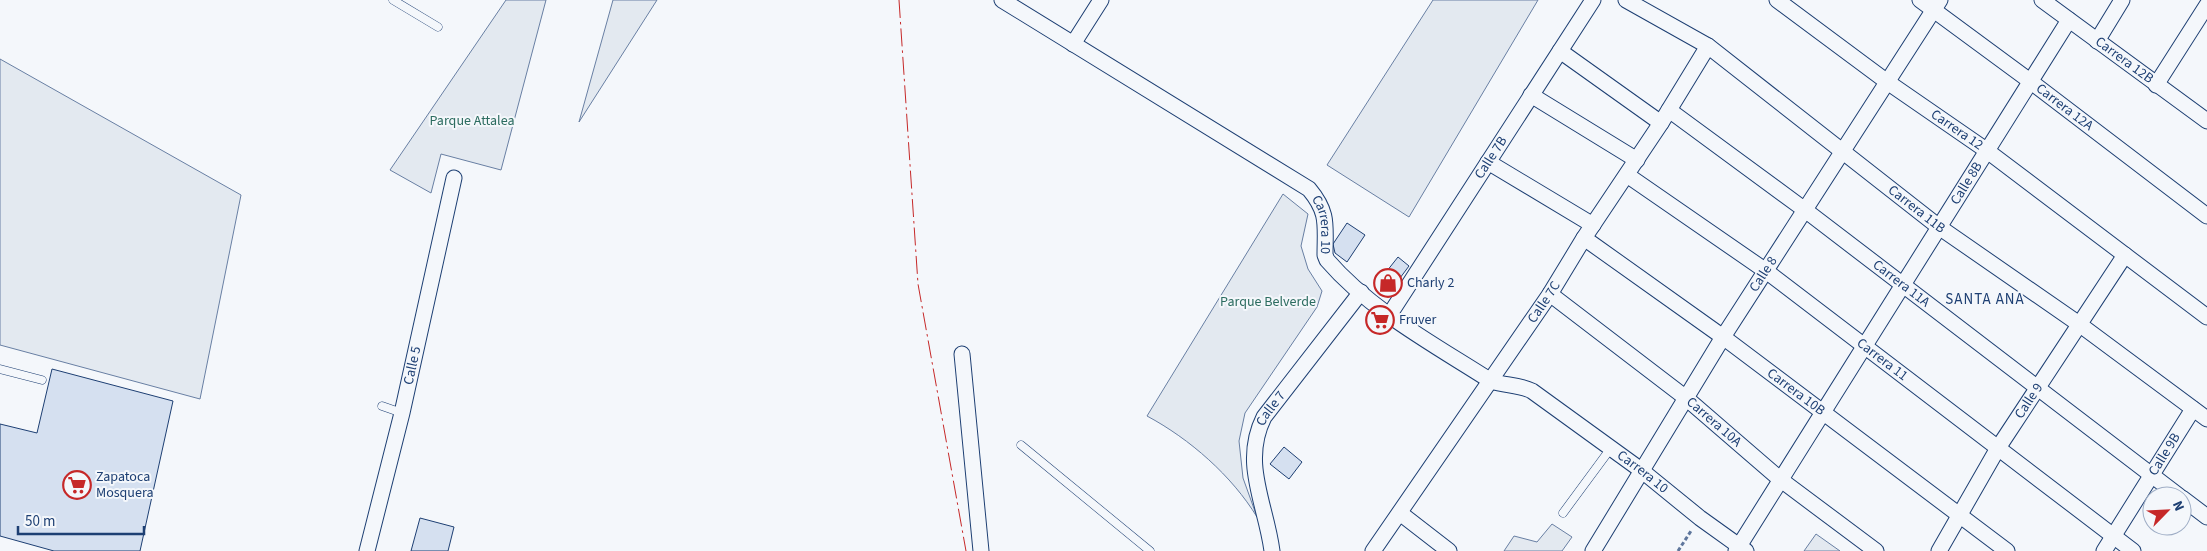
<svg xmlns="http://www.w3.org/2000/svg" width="2207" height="551" viewBox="0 0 2207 551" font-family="'Source Sans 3',sans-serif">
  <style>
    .green { fill: #e3e9f0; stroke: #687fa3 }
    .building { fill: #d5e0f0; stroke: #1d3f73 }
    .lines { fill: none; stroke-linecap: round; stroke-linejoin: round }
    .lane-casing { stroke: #1d3f73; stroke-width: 9 }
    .street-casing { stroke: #1d3f73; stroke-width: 17 }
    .path { stroke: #5e769c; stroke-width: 3; stroke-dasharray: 4 2.5; stroke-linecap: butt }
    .lane { stroke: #f4f7fb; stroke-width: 8 }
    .street { stroke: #f4f7fb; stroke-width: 15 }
    .power { stroke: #c62828; stroke-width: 1; stroke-dasharray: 18 4 2.5 4; stroke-linecap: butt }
    .labels { text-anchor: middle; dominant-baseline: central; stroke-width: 4; stroke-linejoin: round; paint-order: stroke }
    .street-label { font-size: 14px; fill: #1d3f73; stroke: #f4f7fb }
    .park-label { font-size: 14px; fill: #2c6c60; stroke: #f4f7fb }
    .poi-label { font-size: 14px; fill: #1d3f73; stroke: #f4f7fb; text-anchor: start }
    .neighbourhood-label { font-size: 15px; letter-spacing: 1px; fill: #1d3f73; stroke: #f4f7fb }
  </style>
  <rect width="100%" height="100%" fill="#f4f7fb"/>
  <!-- green -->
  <g class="green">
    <path d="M506 0H546L501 170 441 154 431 193 390 170Z"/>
    <path d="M613 0H657L579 122Z"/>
    <path d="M1433 0H1538L1409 217 1327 165Z"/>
    <path d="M0 59 241 195 200 399 0 345Z"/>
    <path d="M1283 194 1308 214 1301 246 1308 269 1322 291 1317 307 1245 413 1239 441 1243 478 1257 517C1232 476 1190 439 1147 416Z"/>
    <path d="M1552 524 1572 537 1562 551H1504L1514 536 1537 542Z"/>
    <path d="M1816 534 1840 551H1804Z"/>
  </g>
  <!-- building -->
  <g class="building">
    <path d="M1347 223 1365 235 1347 262 1335 253 1333 244Z"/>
    <path d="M1398 257 1409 266 1391 290 1379 281Z"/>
    <path d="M52 369 173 401 140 551H54L0 536V424L37 433Z"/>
    <path d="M1284 447 1302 462 1289 479 1270 464Z"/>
    <path d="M420 518 454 527 448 551H411Z"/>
  </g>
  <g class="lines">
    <defs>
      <g id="lane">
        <path d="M393 0 438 27"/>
        <path d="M0 369 42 380"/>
        <path d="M382 406 402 413"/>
        <path d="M1021 445 1150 551"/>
        <path d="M1563 513 1611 448"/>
      </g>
      <g id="street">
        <path id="s1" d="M1002 0 1309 189C1329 213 1325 225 1325 255L1327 260C1371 311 1435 345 1491 381 1506 386 1518 384 1532 391L1641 470 1700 518 1746 551"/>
        <path id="s2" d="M1626 0 1708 46 1939 227 2079 324 2207 419"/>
        <path id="s3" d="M1777 0 1886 81 1986 150 2207 317"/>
        <path id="s4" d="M1920 0 2030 81 2207 216"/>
        <path id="s5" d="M2042 0 2207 121"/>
        <path d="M2097 41 2122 0"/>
        <path d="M1073 44 1101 0"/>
        <path d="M1560 51 1661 123"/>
        <path d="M2156 85 2207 5"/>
        <path d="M1531 95 1637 160"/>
        <path id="s6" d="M1669 110 1805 210 2179 496"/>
        <path d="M1488 162 1593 225"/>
        <path id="s7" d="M1627 175 1766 271 2133 551"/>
        <path id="s8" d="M1584 238 1723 337 2007 551"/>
        <path id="s9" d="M1550 294 1686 398 1781 480 1876 551"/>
        <path id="s10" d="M1390 314 1593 0"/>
        <path d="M962 354 981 551"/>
        <path d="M2182 498 2207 517"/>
        <path d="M1400 513 1449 551"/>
        <path id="s11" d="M367 551 402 413 454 178"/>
        <path id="s12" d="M1272 551C1266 504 1241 463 1264 417L1361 292"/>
        <path id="s13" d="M1373 551 1550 294 1584 238 1661 123 1708 46"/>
        <path id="s14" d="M1593 551 1723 337 1940 0"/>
        <path id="s15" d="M1736 551 2069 20"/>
        <path id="s16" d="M1939 551 1998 448 2125 255"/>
        <path id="s17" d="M2104 551 2193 409"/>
      </g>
    </defs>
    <!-- lane casing -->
    <use href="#lane" class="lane-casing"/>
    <!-- street casing -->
    <use href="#street" class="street-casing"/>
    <!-- path -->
    <path class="path" d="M1678 551 1691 531"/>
    <!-- lane -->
    <use href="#lane" class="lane"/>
    <!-- street -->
    <use href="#street" class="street"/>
    <!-- power -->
    <path class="power" d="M899 0 918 284 966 551"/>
  </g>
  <!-- icons -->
  <defs>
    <symbol id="shop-ring" viewBox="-11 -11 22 22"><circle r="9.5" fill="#f4f7fb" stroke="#c62828" stroke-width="1.5"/><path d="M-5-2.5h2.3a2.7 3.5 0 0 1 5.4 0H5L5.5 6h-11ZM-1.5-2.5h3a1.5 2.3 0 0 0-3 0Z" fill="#c62828"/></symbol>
    <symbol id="supermarket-ring" viewBox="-11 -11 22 22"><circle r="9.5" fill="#f4f7fb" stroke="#c62828" stroke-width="1.5"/><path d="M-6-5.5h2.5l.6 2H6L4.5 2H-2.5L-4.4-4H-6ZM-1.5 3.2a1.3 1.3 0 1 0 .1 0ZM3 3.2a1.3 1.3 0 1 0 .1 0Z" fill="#c62828"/></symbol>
  </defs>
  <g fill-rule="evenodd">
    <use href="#shop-ring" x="1372" y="267" width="32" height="32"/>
    <use href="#supermarket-ring" x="1364" y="304" width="32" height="32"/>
    <use href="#supermarket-ring" x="61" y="469" width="32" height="32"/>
  </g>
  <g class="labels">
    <!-- street labels -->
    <g class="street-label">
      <text stroke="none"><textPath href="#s5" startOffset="102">Carrera 12B</textPath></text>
      <text stroke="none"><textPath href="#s4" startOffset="180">Carrera 12A</textPath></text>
      <text stroke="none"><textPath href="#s3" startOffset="222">Carrera 12</textPath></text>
      <text stroke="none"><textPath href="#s10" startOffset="186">Calle 7B</textPath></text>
      <text stroke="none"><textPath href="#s15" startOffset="434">Calle 8B</textPath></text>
      <text stroke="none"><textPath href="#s2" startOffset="359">Carrera 11B</textPath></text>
      <text stroke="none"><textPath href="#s1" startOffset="400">Carrera 10</textPath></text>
      <text stroke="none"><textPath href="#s14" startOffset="325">Calle 8</textPath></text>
      <text stroke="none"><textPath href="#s6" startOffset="290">Carrera 11A</textPath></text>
      <text stroke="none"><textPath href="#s13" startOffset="302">Calle 7C</textPath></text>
      <text stroke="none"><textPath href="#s7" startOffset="315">Carrera 11</textPath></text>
      <text stroke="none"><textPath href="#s11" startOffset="191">Calle 5</textPath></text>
      <text stroke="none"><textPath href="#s8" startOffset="262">Carrera 10B</textPath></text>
      <text stroke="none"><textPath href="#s16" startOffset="175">Calle 9</textPath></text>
      <text stroke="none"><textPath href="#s12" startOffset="148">Calle 7</textPath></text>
      <text stroke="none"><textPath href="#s9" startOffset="208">Carrera 10A</textPath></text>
      <text stroke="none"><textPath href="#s17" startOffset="114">Calle 9B</textPath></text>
      <text stroke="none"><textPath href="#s1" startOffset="820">Carrera 10</textPath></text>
    </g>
    <!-- park labels -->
    <g class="park-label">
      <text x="472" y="121">Parque Attalea</text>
      <text x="1268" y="302">Parque Belverde</text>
    </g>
    <!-- poi labels -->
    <g class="poi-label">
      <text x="1407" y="283">Charly 2</text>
      <text x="1399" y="320">Fruver</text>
      <text x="96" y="477">Zapatoca<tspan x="96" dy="16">Mosquera</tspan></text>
    </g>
    <!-- neighbourhood labels -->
    <g class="neighbourhood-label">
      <text x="1985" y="299">SANTA ANA</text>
    </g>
  </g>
  <!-- north arrow -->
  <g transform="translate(2167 511) rotate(66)"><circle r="24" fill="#f4f7fb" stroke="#9eadc5"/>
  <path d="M0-4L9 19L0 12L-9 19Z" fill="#c62828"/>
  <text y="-8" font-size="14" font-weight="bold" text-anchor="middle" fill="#1d3f73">N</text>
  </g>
  <!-- scale -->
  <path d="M18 526v8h126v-8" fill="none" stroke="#1d3f73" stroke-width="2.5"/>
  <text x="25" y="526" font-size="15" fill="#1d3f73" stroke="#f4f7fb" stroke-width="4" paint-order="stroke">50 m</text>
</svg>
